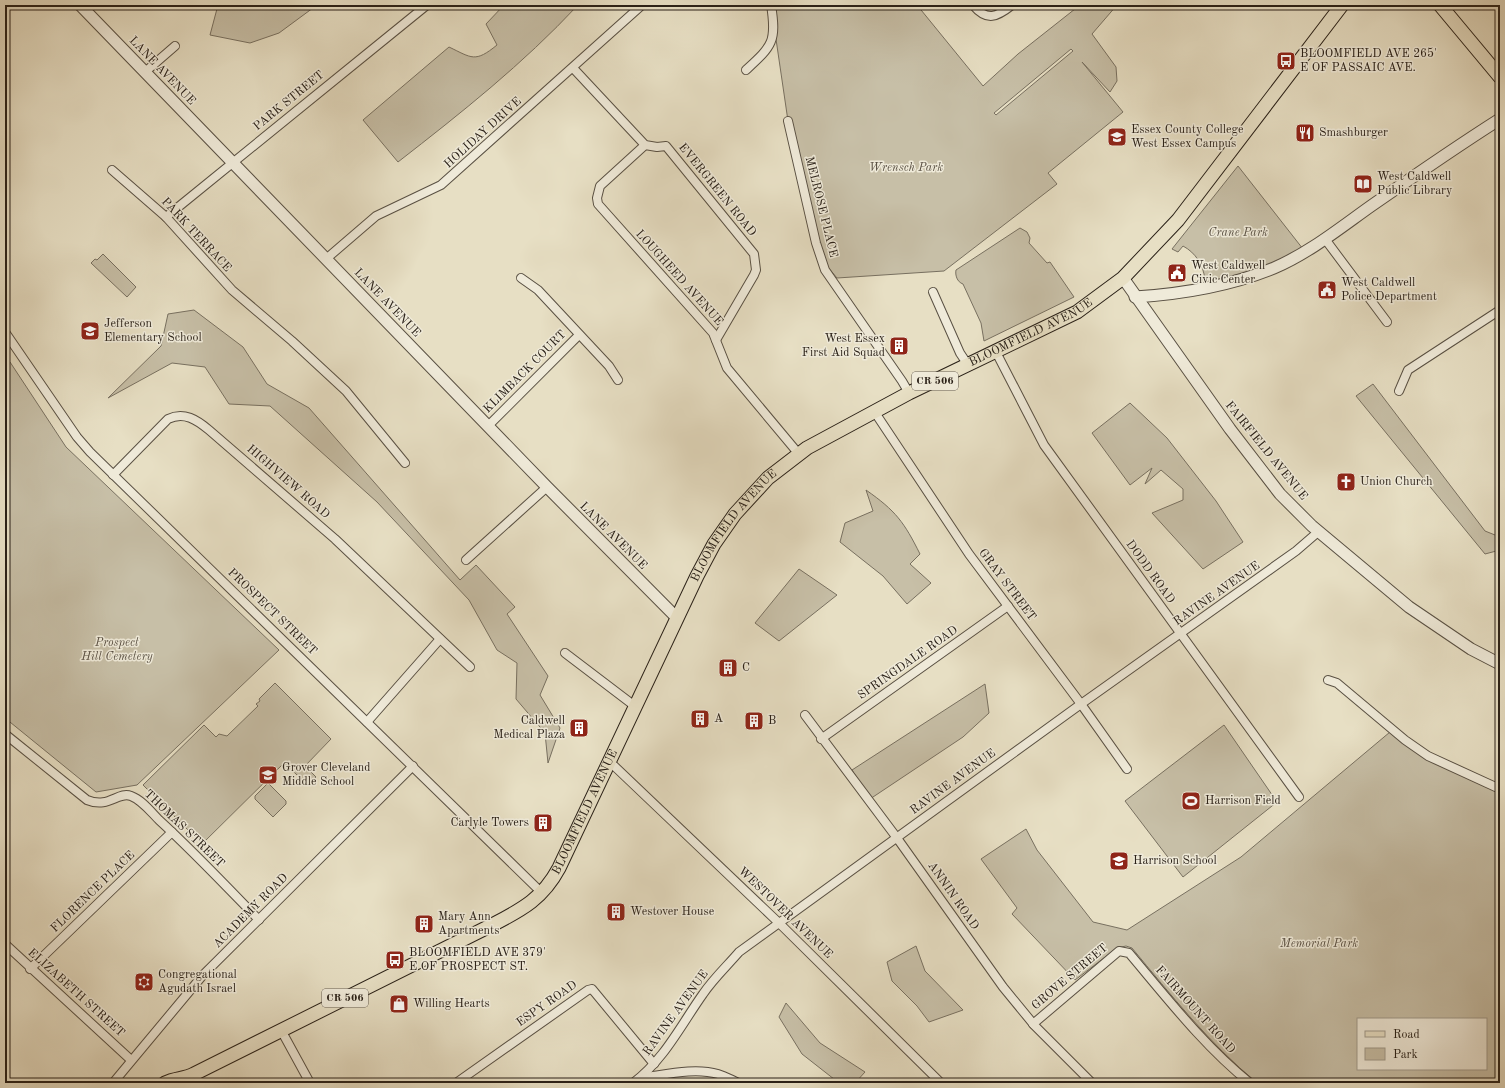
<svg xmlns="http://www.w3.org/2000/svg" width="1505" height="1088" viewBox="0 0 1505 1088" font-family="'Old Standard TT',serif">
  <style>
    .green { fill: #c7bfa7; stroke: #787060; fill-rule: evenodd }
    .lines { fill: none; stroke-linecap: round; stroke-linejoin: round }
    .minor-casing { stroke: #595043; stroke-width: 10 }
    .tertiary-casing { stroke: #595043; stroke-width: 13 }
    .primary-casing { stroke: #2a2118; stroke-width: 15 }
    .minor { stroke: #efead9; stroke-width: 8 }
    .tertiary { stroke: #efead9; stroke-width: 11 }
    .primary { stroke: #e7dfc4; stroke-width: 13 }
    .labels { text-anchor: middle; dominant-baseline: central; stroke-width: 3; stroke-linejoin: round; paint-order: stroke }
    .shield { fill: #efead9; stroke: #655d52; stroke-width: 1 }
    .shield-label { font-size: 11px; font-weight: bold; fill: #2a2118 }
    .poi-label { font-size: 12px; fill: #2a2118; stroke: #efead9; text-anchor: start }
    .street-label { font-size: 12px; fill: #2a2118; stroke: #efead9 }
    .park-label { font-size: 12px; font-style: italic; fill: #595043; stroke: #efead9 }
  </style>
  <rect width="100%" height="100%" fill="#e7dfc4"/>
  <filter id="stains"><feTurbulence type="fractalNoise" baseFrequency=".005" numOctaves="4"/><feColorMatrix values="0 0 0 0 .2 0 0 0 0 .09 0 0 0 0 .02 0 0 0 .5 -.17"/></filter>
  <radialGradient id="worn" r=".72"><stop offset=".6" stop-color="#630" stop-opacity="0"/><stop offset="1" stop-color="#630" stop-opacity=".3"/></radialGradient>
  <!-- green -->
  <g class="green">
    <path d="M218 5H317L279 33 250 43 210 35Z"/>
    <path d="M504 5H578C523 64 461 113 398 162L363 120 449 47C472 58 475 63 497 45L486 24Z"/>
    <path d="M771 5H917L983 86 1018 54 1080 5H1117L1092 34 1116 67 1117 81 1110 92 1082 62 1123 112 1048 173 1057 184 944 271 837 278 822 260 788 121ZM1071 49 1073 51 996 115 994 113Z"/>
    <path d="M1238 166 1303 249 1266 268 1197 284 1196 281 1205 279C1203 265 1196 253 1183 246L1178 252 1172 249Z"/>
    <path d="M1020 228 1027 232 1030 238 1029 243 1047 263 1050 262 1074 297 984 341 981 323 963 284C957 282 955 275 956 270Z"/>
    <path d="M103 254 136 287 127 297 91 263 95 259 97 260Z"/>
    <path d="M194 310 243 347 267 384 309 408 460 580 476 565 515 607 507 614 548 676 540 695 560 728 548 763 545 733 516 699 517 663 497 650 469 600 377 502 270 406 229 404 205 367 172 363 108 398 161 346 168 314Z"/>
    <path d="M10 362 66 447 279 650 137 785 96 792 5 718V365Z"/>
    <path d="M1373 384 1485 531 1500 537V550L1485 554 1356 396Z"/>
    <path d="M1130 403 1167 438 1216 501 1243 542 1203 569 1152 513 1183 500V489L1161 470 1145 484 1152 468 1130 485 1092 433Z"/>
    <path d="M866 490C896 511 904 522 920 554L910 564 931 583 907 604 883 576 840 542 845 523 873 511Z"/>
    <path d="M799 569 837 595 779 641 755 623Z"/>
    <path d="M275 683 331 739 305 766 316 777 308 785 284 763 202 844 143 785 204 725 216 737 219 734 227 736 258 706 256 704 260 701 259 699Z"/>
    <path d="M985 684 989 713 963 737 870 799 852 770Z"/>
    <path d="M1224 725 1277 802 1183 877 1125 801Z"/>
    <path d="M1390 732 1500 789V1083H1257C1209 1043 1171 995 1132 948L1126 946 1117 948 1075 980 1012 914 1017 908 981 859 1026 829 1037 850 1093 922 1127 930 1241 857ZM1358 1019H1486V1069H1358Z"/>
    <path d="M268 783 286 801V804L273 817 255 799V796Z"/>
    <path d="M916 946 925 971 963 1010 929 1022 917 1006 892 981 887 962Z"/>
    <path d="M786 1003 820 1043 865 1072 855 1083H839L802 1054 779 1017Z"/>
  </g>
  <g class="lines">
    <defs>
      <g id="minor">
        <path d="M973 5C987 22 997 17 1012 5"/>
        <path d="M573 68 645 145 657 147 666 146 754 254 756 270 754 275 716 340"/>
        <path d="M746 70C772 46 777 42 771 5"/>
        <path d="M145 72 175 46"/>
        <path d="M788 121 816 243 825 270 902 381 909 393"/>
        <path d="M645 145 600 186 597 198 598 204 713 333 727 368 798 453"/>
        <path d="M112 170 166 217 232 290 292 341 346 391 405 463"/>
        <path d="M166 217 427 5"/>
        <path d="M1325 239 1387 322"/>
        <path d="M326 259 376 216 441 185 642 5"/>
        <path d="M521 278 538 290 609 366 618 380"/>
        <path d="M933 292 960 353 968 365"/>
        <path d="M5 332 77 437 90 452 542 893"/>
        <path d="M996 352 1044 445 1299 797"/>
        <path d="M1399 391 1408 370 1500 310"/>
        <path d="M874 411 969 554 1081 704 1127 769"/>
        <path d="M488 426 579 335"/>
        <path d="M113 475 168 419C184 411 197 420 209 430L335 539 470 667"/>
        <path d="M466 560 547 487"/>
        <path d="M565 653 636 707"/>
        <path d="M1328 680 1337 683 1405 740 1428 756 1500 789"/>
        <path d="M805 715 897 838 1003 987 1035 1026 1092 1083"/>
        <path d="M367 722 440 639"/>
        <path d="M5 734 87 800C109 809 118 791 131 796 142 800 151 812 159 820 194 852 226 886 259 920"/>
        <path d="M821 739 1008 606"/>
        <path d="M610 762 779 923 941 1083"/>
        <path d="M5 944 131 1060"/>
        <path d="M30 969 172 832"/>
        <path d="M1033 1024 1119 951 1129 953C1167 998 1204 1046 1250 1083"/>
        <path d="M281 1030 310 1083"/>
        <path d="M640 1078C664 1075 694 1067 718 1074 725 1076 732 1080 739 1083"/>
        <path d="M113 1083 203 975 413 766"/>
        <path d="M456 1083 588 990 592 989 654 1064"/>
        <path d="M633 1083C664 1060 681 1025 703 994 713 979 727 966 739 952L1081 704 1296 551 1318 532"/>
      </g>
      <g id="tertiary">
        <path d="M80 5 547 487 677 618"/>
        <path d="M1123 278 1230 429 1280 494 1312 526 1409 607 1471 649 1500 664"/>
        <path d="M1135 297C1182 294 1230 286 1274 268 1309 253 1340 228 1371 206 1414 176 1456 147 1500 119"/>
      </g>
      <g id="primary">
        <path d="M1440 5 1500 77"/>
        <path id="s1" d="M165 1083C175 1078 185 1079 194 1074L494 924C523 909 543 898 559 868L697 576 714 544 735 514 768 478 807 448 909 393 1077 312 1123 278 1178 220 1342 5"/>
      </g>
    </defs>
    <!-- minor casing -->
    <use href="#minor" class="minor-casing"/>
    <!-- tertiary casing -->
    <use href="#tertiary" class="tertiary-casing"/>
    <!-- primary casing -->
    <use href="#primary" class="primary-casing"/>
    <!-- minor -->
    <use href="#minor" class="minor"/>
    <!-- tertiary -->
    <use href="#tertiary" class="tertiary"/>
    <!-- primary -->
    <use href="#primary" class="primary"/>
  </g>
  <!-- icons -->
  <defs>
    <symbol id="bus-square" viewBox="-11 -11 22 22"><rect x="-9" y="-9" width="18" height="18" rx="4" fill="#8f2418" stroke="#efead9"/><path d="M-5-6H5V4H4V6H2V4H-2V6H-4V4H-5ZM-3.5-4V0h7V-4ZM-3.5 1.2v1.5H-2V1.2ZM2 1.2v1.5H3.5V1.2Z" fill="#fff"/></symbol>
    <symbol id="restaurant-square" viewBox="-11 -11 22 22"><rect x="-9" y="-9" width="18" height="18" rx="4" fill="#8f2418" stroke="#efead9"/><path d="M-5-6h1v4h1v-4h1v4h1v-4h1v5L-1.5 .5V6h-2V.5L-5-1ZM5-6V6H3V1.5H1.5Q1.5-4 5-6Z" fill="#fff"/></symbol>
    <symbol id="university-square" viewBox="-11 -11 22 22"><rect x="-9" y="-9" width="18" height="18" rx="4" fill="#8f2418" stroke="#efead9"/><path d="M0-5L7-2L0 1L-7-2ZM-4 1L0 2.5L4 1V4Q0 6-4 4Z" fill="#fff"/></symbol>
    <symbol id="library-square" viewBox="-11 -11 22 22"><rect x="-9" y="-9" width="18" height="18" rx="4" fill="#8f2418" stroke="#efead9"/><path d="M-6-4Q-3-5.5-.7-3.5V5Q-3 3-6 4ZM6-4Q3-5.5 .7-3.5V5Q3 3 6 4Z" fill="#fff"/></symbol>
    <symbol id="civic-square" viewBox="-11 -11 22 22"><rect x="-9" y="-9" width="18" height="18" rx="4" fill="#8f2418" stroke="#efead9"/><path d="M-.6-6.5H3V-4.5H.6V-3L4-1V1h2V6H-6V1h2V-1L-.6-3ZM-1.2 2.5V6h2.4V2.5Z" fill="#fff"/></symbol>
    <symbol id="school-square" viewBox="-11 -11 22 22"><rect x="-9" y="-9" width="18" height="18" rx="4" fill="#8f2418" stroke="#efead9"/><path d="M0-5L7-2L0 1L-7-2ZM-4 1L0 2.5L4 1V4Q0 6-4 4Z" fill="#fff"/></symbol>
    <symbol id="building-square" viewBox="-11 -11 22 22"><rect x="-9" y="-9" width="18" height="18" rx="4" fill="#8f2418" stroke="#efead9"/><path d="M-4-6H4V6H1V3H-1V6H-4ZM-2.5-4.3h1.7v1.8h-1.7ZM.8-4.3h1.7v1.8H.8ZM-2.5-1h1.7V.8h-1.7ZM.8-1h1.7V.8H.8Z" fill="#fff"/></symbol>
    <symbol id="church-square" viewBox="-11 -11 22 22"><rect x="-9" y="-9" width="18" height="18" rx="4" fill="#8f2418" stroke="#efead9"/><path d="M-1.2-6h2.4v3.5h3.3v2.4h-3.3V6h-2.4V-.1h-3.3v-2.4h3.3Z" fill="#fff"/></symbol>
    <symbol id="stadium-square" viewBox="-11 -11 22 22"><rect x="-9" y="-9" width="18" height="18" rx="4" fill="#8f2418" stroke="#efead9"/><path d="M0-5a6.5 5 0 1 0 0 10a6.5 5 0 1 0 0-10ZM-3.5-1.8h7v3.6h-7Z" fill="#fff"/></symbol>
    <symbol id="synagogue-square" viewBox="-11 -11 22 22"><rect x="-9" y="-9" width="18" height="18" rx="4" fill="#8f2418" stroke="#efead9"/><path d="M0-6.5L5.6 3.2H-5.6ZM0 6.5L5.6-3.2H-5.6Z" fill="#fff"/></symbol>
    <symbol id="shop-square" viewBox="-11 -11 22 22"><rect x="-9" y="-9" width="18" height="18" rx="4" fill="#8f2418" stroke="#efead9"/><path d="M-5-2.5h2.3a2.7 3.5 0 0 1 5.4 0H5L5.5 6h-11ZM-1.5-2.5h3a1.5 2.3 0 0 0-3 0Z" fill="#fff"/></symbol>
  </defs>
  <g fill-rule="evenodd">
    <use href="#bus-square" x="1275" y="50" width="22" height="22"/>
    <use href="#restaurant-square" x="1294" y="122" width="22" height="22"/>
    <use href="#university-square" x="1106" y="126" width="22" height="22"/>
    <use href="#library-square" x="1352" y="173" width="22" height="22"/>
    <use href="#civic-square" x="1166" y="262" width="22" height="22"/>
    <use href="#civic-square" x="1316" y="279" width="22" height="22"/>
    <use href="#school-square" x="79" y="320" width="22" height="22"/>
    <use href="#building-square" x="888" y="335" width="22" height="22"/>
    <use href="#church-square" x="1335" y="471" width="22" height="22"/>
    <use href="#building-square" x="717" y="657" width="22" height="22"/>
    <use href="#building-square" x="689" y="708" width="22" height="22"/>
    <use href="#building-square" x="743" y="710" width="22" height="22"/>
    <use href="#building-square" x="568" y="717" width="22" height="22"/>
    <use href="#school-square" x="257" y="764" width="22" height="22"/>
    <use href="#stadium-square" x="1180" y="790" width="22" height="22"/>
    <use href="#building-square" x="532" y="812" width="22" height="22"/>
    <use href="#school-square" x="1108" y="850" width="22" height="22"/>
    <use href="#building-square" x="605" y="901" width="22" height="22"/>
    <use href="#building-square" x="413" y="913" width="22" height="22"/>
    <use href="#bus-square" x="384" y="949" width="22" height="22"/>
    <use href="#synagogue-square" x="133" y="971" width="22" height="22"/>
    <use href="#shop-square" x="388" y="993" width="22" height="22"/>
  </g>
  <g class="labels">
    <!-- shield labels -->
    <g class="shield">
      <rect x="912" y="372" width="46" height="18" rx="3"/>
      <rect x="322" y="989" width="46" height="18" rx="3"/>
    </g>
    <g class="shield-label">
      <text x="935" y="381">CR 506</text>
      <text x="345" y="998">CR 506</text>
    </g>
    <!-- poi labels -->
    <g class="poi-label">
      <text x="1300" y="54">BLOOMFIELD AVE 265'<tspan x="1300" dy="14">E OF PASSAIC AVE.</tspan></text>
      <text x="1131" y="130">Essex County College<tspan x="1131" dy="14">West Essex Campus</tspan></text>
      <text x="1319" y="133">Smashburger</text>
      <text x="1377" y="177">West Caldwell<tspan x="1377" dy="14">Public Library</tspan></text>
      <text x="1191" y="266">West Caldwell<tspan x="1191" dy="14">Civic Center</tspan></text>
      <text x="1341" y="283">West Caldwell<tspan x="1341" dy="14">Police Department</tspan></text>
      <text x="104" y="324">Jefferson<tspan x="104" dy="14">Elementary School</tspan></text>
      <text x="885" y="339" text-anchor="end">West Essex<tspan x="885" dy="14">First Aid Squad</tspan></text>
      <text x="1360" y="482">Union Church</text>
      <text x="742" y="668">C</text>
      <text x="714" y="719">A</text>
      <text x="565" y="721" text-anchor="end">Caldwell<tspan x="565" dy="14">Medical Plaza</tspan></text>
      <text x="768" y="721">B</text>
      <text x="282" y="768">Grover Cleveland<tspan x="282" dy="14">Middle School</tspan></text>
      <text x="1205" y="801">Harrison Field</text>
      <text x="529" y="823" text-anchor="end">Carlyle Towers</text>
      <text x="1133" y="861">Harrison School</text>
      <text x="630" y="912">Westover House</text>
      <text x="438" y="917">Mary Ann<tspan x="438" dy="14">Apartments</tspan></text>
      <text x="409" y="953">BLOOMFIELD AVE 379'<tspan x="409" dy="14">E OF PROSPECT ST.</tspan></text>
      <text x="158" y="975">Congregational<tspan x="158" dy="14">Agudath Israel</tspan></text>
      <text x="413" y="1004">Willing Hearts</text>
    </g>
    <!-- street labels -->
    <g class="street-label">
      <text transform="translate(162 71) rotate(46)">LANE AVENUE</text>
      <text transform="translate(289 101) rotate(-39)">PARK STREET</text>
      <text transform="translate(483 133) rotate(-42)">HOLIDAY DRIVE</text>
      <text transform="translate(717 190) rotate(51)">EVERGREEN ROAD</text>
      <text transform="translate(821 207) rotate(76)">MELROSE PLACE</text>
      <text transform="translate(196 235) rotate(47)">PARK TERRACE</text>
      <text transform="translate(679 278) rotate(48)">LOUGHEED AVENUE</text>
      <text transform="translate(387 303) rotate(46)">LANE AVENUE</text>
      <text stroke="none"><textPath href="#s1" startOffset="1199">BLOOMFIELD AVENUE</textPath></text>
      <text transform="translate(525 372) rotate(-45)">KLIMBACK COURT</text>
      <text transform="translate(1266 451) rotate(51)">FAIRFIELD AVENUE</text>
      <text transform="translate(288 482) rotate(41)">HIGHVIEW ROAD</text>
      <text stroke="none"><textPath href="#s1" startOffset="839">BLOOMFIELD AVENUE</textPath></text>
      <text transform="translate(613 536) rotate(45)">LANE AVENUE</text>
      <text transform="translate(1150 572) rotate(54)">DODD ROAD</text>
      <text transform="translate(1007 585) rotate(53)">GRAY STREET</text>
      <text transform="translate(1217 594) rotate(-35)">RAVINE AVENUE</text>
      <text transform="translate(272 612) rotate(44)">PROSPECT STREET</text>
      <text transform="translate(908 663) rotate(-35)">SPRINGDALE ROAD</text>
      <text transform="translate(953 782) rotate(-36)">RAVINE AVENUE</text>
      <text stroke="none"><textPath href="#s1" startOffset="515">BLOOMFIELD AVENUE</textPath></text>
      <text transform="translate(184 829) rotate(44)">THOMAS STREET</text>
      <text transform="translate(93 892) rotate(-44)">FLORENCE PLACE</text>
      <text transform="translate(953 896) rotate(55)">ANNIN ROAD</text>
      <text transform="translate(251 911) rotate(-45)">ACADEMY ROAD</text>
      <text transform="translate(785 913) rotate(44)">WESTOVER AVENUE</text>
      <text transform="translate(1070 977) rotate(-40)">GROVE STREET</text>
      <text transform="translate(76 993) rotate(42)">ELIZABETH STREET</text>
      <text transform="translate(547 1004) rotate(-35)">ESPY ROAD</text>
      <text transform="translate(1195 1010) rotate(48)">FAIRMOUNT ROAD</text>
      <text transform="translate(676 1013) rotate(-54)">RAVINE AVENUE</text>
    </g>
    <!-- park labels -->
    <g class="park-label">
      <text x="906" y="168">Wrensch Park</text>
      <text x="1238" y="233">Crane Park</text>
      <text x="117" y="643">Prospect<tspan x="117" dy="14">Hill Cemetery</tspan></text>
      <text x="1319" y="944">Memorial Park</text>
    </g>
  </g>
  <!-- margin -->
  <rect width="1505" height="1088" fill="none" stroke="#e7dfc4" stroke-width="20"/>
  <rect x="6" y="6" width="1493" height="1076" fill="none" stroke="#2a2118" stroke-width="2"/>
  <rect x="10" y="10" width="1485" height="1068" fill="none" stroke="#2a2118"/>
  <!-- legend -->
  <rect x="1357" y="1018" width="130" height="52" fill="#efead9" stroke="#a09a8c"/>
  <rect x="1365" y="1031" width="20" height="6" fill="#e7dfc4" stroke="#a09a8c"/>
  <text x="1393" y="1038" font-size="12" fill="#2a2118">Road</text>
  <rect x="1365" y="1048" width="20" height="12" fill="#c7bfa7" stroke="#a09a8c"/>
  <text x="1393" y="1058" font-size="12" fill="#2a2118">Park</text>
  <rect width="100%" height="100%" filter="url(#stains)"/>
  <rect width="100%" height="100%" fill="url(#worn)"/>
</svg>
